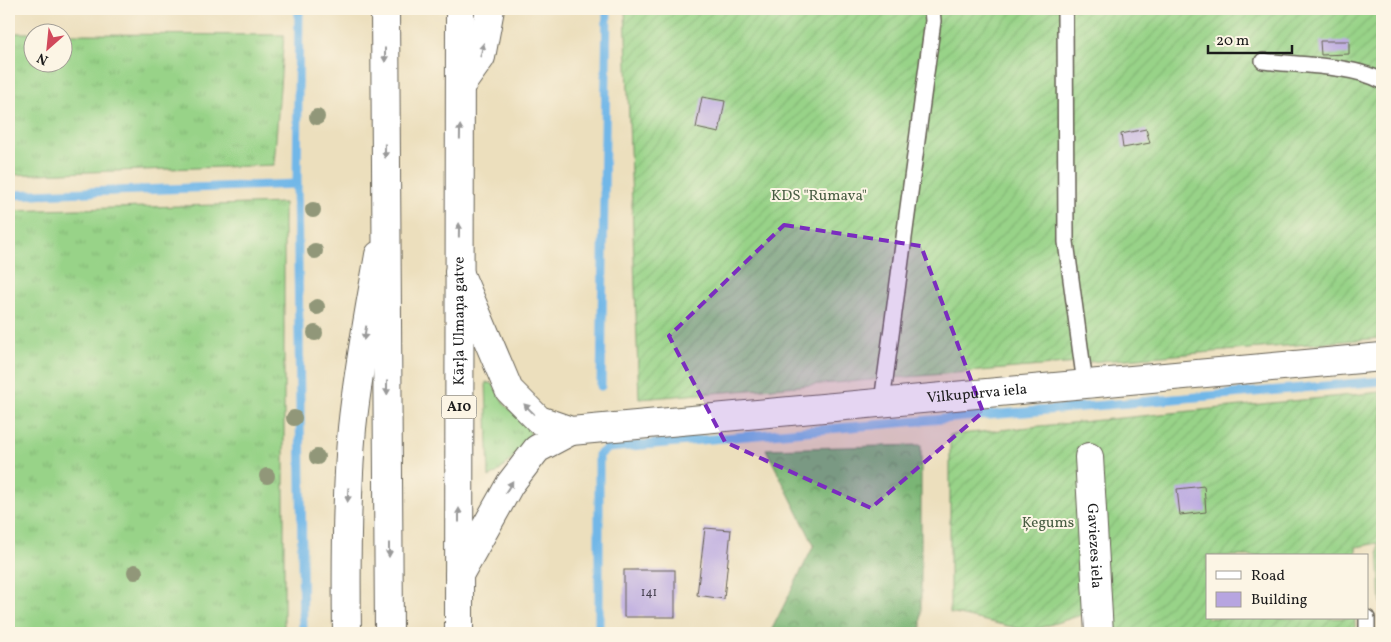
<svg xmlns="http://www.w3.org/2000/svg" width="1391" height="642" viewBox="0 0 1391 642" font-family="Vollkorn,serif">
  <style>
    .grass { fill: url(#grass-tufts); stroke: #5a7852 }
    .forest { fill: url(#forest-crowns); stroke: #4b6848 }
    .garden { fill: url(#garden-furrows); stroke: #5a7852 }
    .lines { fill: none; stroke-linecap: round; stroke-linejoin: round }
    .stream { stroke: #71b7e8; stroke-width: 9 }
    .building { fill: #b7a5e0 }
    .service-casing { stroke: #656054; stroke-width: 18 }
    .minor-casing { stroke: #656054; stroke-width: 30 }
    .trunk-casing { stroke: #656054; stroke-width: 30 }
    .service { stroke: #fff; stroke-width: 15 }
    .minor { stroke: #fff; stroke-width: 28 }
    .trunk { stroke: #fff; stroke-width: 28 }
    .tree { fill: #919779 }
    .oneway { fill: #999 }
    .marked { fill: #7b2cbf; fill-opacity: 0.2; stroke: #7b2cbf; stroke-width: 4; stroke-dasharray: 10 6; stroke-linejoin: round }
    .labels { text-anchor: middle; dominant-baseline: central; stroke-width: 4; stroke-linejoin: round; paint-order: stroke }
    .number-label { font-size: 12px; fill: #433e4d }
    .shield { fill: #fcf5e5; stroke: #5f5d58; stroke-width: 1 }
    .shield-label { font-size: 14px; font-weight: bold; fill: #1c1c1c }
    .park-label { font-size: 15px; fill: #475c42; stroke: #fcf5e5 }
    .street-label { font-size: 15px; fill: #1c1c1c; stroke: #fcf5e5 }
  </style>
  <defs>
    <pattern id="grass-tufts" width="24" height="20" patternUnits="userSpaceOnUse" patternTransform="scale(1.25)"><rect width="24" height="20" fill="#98d388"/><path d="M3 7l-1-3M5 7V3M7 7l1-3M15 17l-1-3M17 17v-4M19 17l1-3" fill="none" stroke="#82b575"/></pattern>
    <pattern id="forest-crowns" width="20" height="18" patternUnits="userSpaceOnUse" patternTransform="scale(1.25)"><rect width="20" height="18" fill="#7ab574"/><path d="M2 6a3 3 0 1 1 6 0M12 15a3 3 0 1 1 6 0" fill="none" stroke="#63925e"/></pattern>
    <pattern id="garden-furrows" width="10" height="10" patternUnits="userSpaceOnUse" patternTransform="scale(1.25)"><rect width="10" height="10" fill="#98d388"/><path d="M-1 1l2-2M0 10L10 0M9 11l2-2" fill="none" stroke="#82b575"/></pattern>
  </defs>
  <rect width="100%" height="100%" fill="#fcf5e5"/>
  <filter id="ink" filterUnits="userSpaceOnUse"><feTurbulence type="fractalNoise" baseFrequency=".02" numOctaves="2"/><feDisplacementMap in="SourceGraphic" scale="10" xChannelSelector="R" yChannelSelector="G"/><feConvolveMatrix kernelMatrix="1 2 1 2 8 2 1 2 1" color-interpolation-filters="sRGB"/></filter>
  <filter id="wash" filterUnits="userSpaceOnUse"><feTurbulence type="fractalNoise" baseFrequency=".0096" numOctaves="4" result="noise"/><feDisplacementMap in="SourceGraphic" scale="20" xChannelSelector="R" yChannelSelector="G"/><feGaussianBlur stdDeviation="1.12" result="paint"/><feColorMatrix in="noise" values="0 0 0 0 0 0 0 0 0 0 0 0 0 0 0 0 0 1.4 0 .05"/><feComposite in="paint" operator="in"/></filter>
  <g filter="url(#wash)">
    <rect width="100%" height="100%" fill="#ecdfbd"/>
    <!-- grass -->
    <g class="grass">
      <path d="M9 29V33H32V62H62L63 34 284 35 274 165 9 175Z"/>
      <path d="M284 203V633H9V211Z"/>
      <path d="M486 382 493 384 505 405 530 428V440C516 451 505 471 489 477Z"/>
    </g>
    <!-- forest -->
    <path class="forest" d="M921 445V633H770L814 545 766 449Z"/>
    <!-- garden -->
    <g class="garden">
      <path d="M625 9H1382V338L639 399Z"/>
      <path d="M1382 392V633L1378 543 1356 547V556H1207V618H1355V633H1111L1110 606 1030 631 950 613V435Z"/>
    </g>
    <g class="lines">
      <!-- stream -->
      <g class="stream">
        <path d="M299 9 297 184 303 633"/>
        <path d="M9 195 297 184"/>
        <path d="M601 386 607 9"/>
        <path d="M599 633V455L608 448 1382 381"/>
      </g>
    </g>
    <g id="blocks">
      <!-- building -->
      <g class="building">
        <path d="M1320 41H1349V54L1321 55Z"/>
        <path d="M702 97 725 101 719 133 696 128Z"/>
        <path d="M1146 129 1150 143 1123 148 1121 134Z"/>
        <path d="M1204 486 1206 512 1180 515 1177 489Z"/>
        <path d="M705 528 731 530 724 599 697 595Z"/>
        <rect x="624" y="570" width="51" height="47"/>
      </g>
    </g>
  </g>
  <g filter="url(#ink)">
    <use href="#blocks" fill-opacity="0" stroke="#656054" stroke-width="1"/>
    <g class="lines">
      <defs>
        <g id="service">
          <path d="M1065 9 1066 242 1085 384"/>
          <path d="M1263 61C1297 65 1354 65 1382 81"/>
          <path d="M882 402 933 21 932 9"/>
          <path d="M1367 618V633"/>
        </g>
        <g id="minor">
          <path id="s1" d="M459 272 509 390 539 420 571 431 1382 357"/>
          <path id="s2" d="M1089 457 1099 633"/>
          <path d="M459 575 510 484 537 449 571 431"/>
          <path d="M347 633C346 565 346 496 352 428 358 370 369 312 379 255"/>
        </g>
        <g id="trunk">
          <path d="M385 9 389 633"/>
          <path d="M461 85 481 57 490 9"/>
          <path id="s3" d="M459 633 460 9"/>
        </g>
      </defs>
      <!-- service casing -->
      <use href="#service" class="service-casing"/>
      <!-- minor casing -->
      <use href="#minor" class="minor-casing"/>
      <!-- trunk casing -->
      <use href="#trunk" class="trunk-casing"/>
      <!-- service -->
      <use href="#service" class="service"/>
      <!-- minor -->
      <use href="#minor" class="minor"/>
      <!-- trunk -->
      <use href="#trunk" class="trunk"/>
    </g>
    <!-- trees -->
    <g class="tree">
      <circle cx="317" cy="117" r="8"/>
      <circle cx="313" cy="210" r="8"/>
      <circle cx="315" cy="251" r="8"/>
      <circle cx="317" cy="307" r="8"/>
      <circle cx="315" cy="333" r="8"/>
      <circle cx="294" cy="418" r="8"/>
      <circle cx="317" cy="457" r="8"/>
      <circle cx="267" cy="476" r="8"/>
      <circle cx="135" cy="572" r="8"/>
    </g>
    <!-- one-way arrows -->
    <defs><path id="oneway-solid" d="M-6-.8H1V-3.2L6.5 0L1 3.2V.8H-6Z" transform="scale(1.25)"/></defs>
    <g class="oneway">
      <use href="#oneway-solid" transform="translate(482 50) rotate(-77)"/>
      <use href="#oneway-solid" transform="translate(385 55) rotate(90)"/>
      <use href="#oneway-solid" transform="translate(460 132) rotate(-89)"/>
      <use href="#oneway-solid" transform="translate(385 151) rotate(89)"/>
      <use href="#oneway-solid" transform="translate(459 230) rotate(-89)"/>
      <use href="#oneway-solid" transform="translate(365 333) rotate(100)"/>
      <use href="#oneway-solid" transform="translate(387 388) rotate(90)"/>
      <use href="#oneway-solid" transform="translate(529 409) rotate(-135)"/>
      <use href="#oneway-solid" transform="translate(509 487) rotate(-58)"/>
      <use href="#oneway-solid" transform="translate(348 495) rotate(93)"/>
      <use href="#oneway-solid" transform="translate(459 515) rotate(-90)"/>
      <use href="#oneway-solid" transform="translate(389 550) rotate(90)"/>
    </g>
  </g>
  <!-- marked area -->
  <path class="marked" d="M784 225 921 246 983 412 871 508 725 442 669 336Z"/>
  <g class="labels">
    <!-- number labels -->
    <g class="number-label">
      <text x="649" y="593">141</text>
    </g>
    <!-- shield labels -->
    <rect class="shield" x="441.5" y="395.5" width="35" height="23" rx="4"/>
    <g class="shield-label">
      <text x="459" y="407">A10</text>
    </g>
    <!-- park labels -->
    <g class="park-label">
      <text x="819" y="196">KDS "Rūmava"</text>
      <text x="1048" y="523">Ķegums</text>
    </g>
    <!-- street labels -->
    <g class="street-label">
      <text stroke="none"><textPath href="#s3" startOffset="312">Kārļa Ulmaņa gatve</textPath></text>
      <text stroke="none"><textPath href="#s1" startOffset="612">Vilkupurva iela</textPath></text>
      <text stroke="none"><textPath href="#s2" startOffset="89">Gaviezes iela</textPath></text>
    </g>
  </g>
  <!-- margin -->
  <rect width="1391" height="642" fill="none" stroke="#fcf5e5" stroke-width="30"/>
  <!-- legend -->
  <rect x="1206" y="554" width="162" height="65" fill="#fcf5e5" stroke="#a29e95"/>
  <rect x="1216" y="571" width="25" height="8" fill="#ffffff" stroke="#a29e95"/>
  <text x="1251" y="580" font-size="15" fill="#1c1c1c">Road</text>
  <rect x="1216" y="592" width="25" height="15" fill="#b7a5e0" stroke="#a29e95"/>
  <text x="1251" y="604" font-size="15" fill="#1c1c1c">Building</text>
  <!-- north arrow -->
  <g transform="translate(48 48) rotate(207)"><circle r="24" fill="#fcf5e5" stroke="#a29e95"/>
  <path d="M0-4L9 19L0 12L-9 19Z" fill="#d1495b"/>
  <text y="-8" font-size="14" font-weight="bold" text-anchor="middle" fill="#1c1c1c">N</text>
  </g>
  <!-- scale -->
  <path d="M1208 45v8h84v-8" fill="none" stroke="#1c1c1c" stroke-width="2.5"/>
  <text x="1216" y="45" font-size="15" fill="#1c1c1c" stroke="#fcf5e5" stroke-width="4" paint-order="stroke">20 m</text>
</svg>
